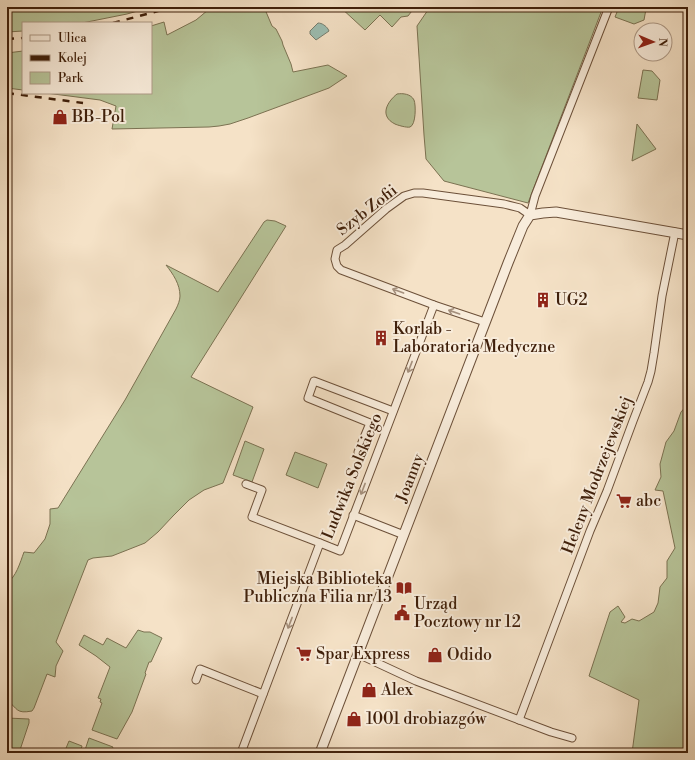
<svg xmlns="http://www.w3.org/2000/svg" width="695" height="760" viewBox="0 0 695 760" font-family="'Libre Bodoni',serif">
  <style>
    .green { fill: #b7c499; stroke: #7b7252 }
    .water { fill: #9cbeb2; stroke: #777e6f }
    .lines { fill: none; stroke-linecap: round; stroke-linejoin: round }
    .minor-casing { stroke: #6c5039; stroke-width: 9 }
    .tertiary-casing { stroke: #6c5039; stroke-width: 11 }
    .minor { stroke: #f8ecdb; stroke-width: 7 }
    .tertiary { stroke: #f8ecdb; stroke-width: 9 }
    .rail { stroke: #3f1f0a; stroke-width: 2.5; stroke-dasharray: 7 7; stroke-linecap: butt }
    .oneway { stroke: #a5907d }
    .labels { text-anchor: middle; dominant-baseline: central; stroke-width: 4; stroke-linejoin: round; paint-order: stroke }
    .poi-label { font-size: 16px; fill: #3f1f0a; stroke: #f8ecdb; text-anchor: start }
    .street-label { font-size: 16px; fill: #3f1f0a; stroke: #f8ecdb }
  </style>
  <rect width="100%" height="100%" fill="#f5e2c7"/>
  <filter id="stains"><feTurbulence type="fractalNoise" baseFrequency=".005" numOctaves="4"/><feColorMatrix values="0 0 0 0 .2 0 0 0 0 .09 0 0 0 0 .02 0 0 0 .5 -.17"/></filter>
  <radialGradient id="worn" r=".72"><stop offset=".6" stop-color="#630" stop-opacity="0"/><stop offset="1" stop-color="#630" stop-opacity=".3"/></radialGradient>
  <!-- green -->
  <g class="green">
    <path d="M7 7H152L127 14 82 23H23V31L7 32Z"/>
    <path d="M217 7H264L272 26 276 29 282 41 283 45 291 64 293 72 328 65 347 76 329 88 248 118 230 124 219 126 209 127 112 129 116 106 100 100 46 93H151V26L164 22 167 35 196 20 208 10Z"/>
    <path d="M340 7H415L408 16 401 17 392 27 380 15 365 30Z"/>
    <path d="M430 7H603L528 203 444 181 426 159 424 135 417 26Z"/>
    <path d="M619 7H644L646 9 644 20 634 24 615 17Z"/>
    <path d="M23 51V90L7 88V53Z"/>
    <path d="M643 70 652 71 660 80 657 100 638 98Z"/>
    <path d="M397 94C403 93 411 94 414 100 416 105 416 125 410 127 407 128 397 125 395 124 379 116 387 102 397 94Z"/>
    <path d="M637 124 656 149 632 161Z"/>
    <path d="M267 220 275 221 286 226 191 377 253 407 223 483 204 490 189 500 173 516 158 532 145 543 112 556 93 558 88 560 56 642 63 651 56 666 55 677 47 674 34 708 32 711C16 714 18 709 7 700V583C16 577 20 563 24 552L34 553 45 539 50 524V509L58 508 125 400 176 309C178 305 180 300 180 296 180 284 173 274 166 265L218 292 264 222Z"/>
    <path d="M688 404V753H632L639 700 589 676 610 612 618 606 625 617 621 622 625 623 632 619 639 621 654 612 658 603 660 587 667 578V561L675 548 663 491 655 490 661 477 660 464 666 442 674 431 681 412Z"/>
    <path d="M245 441 264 449 252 482 233 475Z"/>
    <path d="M295 452 327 464 318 488 286 475Z"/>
    <path d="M138 630 144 632H150L162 638 151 662H149L145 673 146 674 132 712 117 739 92 730 102 703 100 702 101 699 98 698 110 667 96 656 79 645 84 635 103 645 107 638 126 648Z"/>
    <path d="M7 718 29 719V723L19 753H7Z"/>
    <path d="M89 738 113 747 110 753H84Z"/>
    <path d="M69 741 82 746 80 753H64Z"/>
  </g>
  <!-- water -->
  <path class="water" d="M318 23C322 23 326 26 328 29L329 31 316 40 310 34V31Z"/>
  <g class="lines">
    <defs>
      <g id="minor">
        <path d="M485 322 434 305 341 270 337 266 335 259 337 250 345 245 386 209 404 196 414 193H423L504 204 520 208 530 215 535 196 609 7"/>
        <path d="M358 452 370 423 308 398 314 381 393 411"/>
        <path d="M246 484 262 490 252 517 320 543"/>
        <path d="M353 515 404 535"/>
        <path d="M358 654 416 681 551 732 572 738"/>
        <path d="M196 680 200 669 263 694"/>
        <path d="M519 720 590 531 607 491 633 421 648 382 651 371 654 353 662 296 675 232"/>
        <path d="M241 753 320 543 340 551 434 305"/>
      </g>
      <path id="tertiary" d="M320 753 508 263 523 226 530 215 543 213 556 212 688 235"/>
    </defs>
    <!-- minor casing -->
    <use href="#minor" class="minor-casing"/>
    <!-- tertiary casing -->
    <use href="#tertiary" class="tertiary-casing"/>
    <!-- minor -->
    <use href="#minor" class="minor"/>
    <!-- tertiary -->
    <use href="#tertiary" class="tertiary"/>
    <!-- rail -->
    <g class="rail">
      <path d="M113 23 173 7"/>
      <path d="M7 39 23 38"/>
      <path d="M7 93 83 103"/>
    </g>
  </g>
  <!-- one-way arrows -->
  <defs><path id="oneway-shaft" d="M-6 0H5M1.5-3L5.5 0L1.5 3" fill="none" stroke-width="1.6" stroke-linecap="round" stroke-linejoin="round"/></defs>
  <g class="oneway">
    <use href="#oneway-shaft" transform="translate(398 291) rotate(-160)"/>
    <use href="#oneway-shaft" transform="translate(454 312) rotate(-161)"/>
    <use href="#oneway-shaft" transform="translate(410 367) rotate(111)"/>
    <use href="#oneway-shaft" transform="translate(363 489) rotate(111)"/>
    <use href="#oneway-shaft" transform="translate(290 623) rotate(111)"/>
  </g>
  <!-- icons -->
  <defs>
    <symbol id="shop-bare" viewBox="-9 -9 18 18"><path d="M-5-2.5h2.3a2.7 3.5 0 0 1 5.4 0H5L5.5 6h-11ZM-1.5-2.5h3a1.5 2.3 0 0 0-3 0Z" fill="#8f2418" stroke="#f8ecdb" stroke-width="2.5" paint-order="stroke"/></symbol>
    <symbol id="building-bare" viewBox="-9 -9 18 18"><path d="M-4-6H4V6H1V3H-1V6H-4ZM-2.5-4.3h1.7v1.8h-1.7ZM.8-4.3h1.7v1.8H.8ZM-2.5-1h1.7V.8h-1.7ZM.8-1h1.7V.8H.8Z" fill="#8f2418" stroke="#f8ecdb" stroke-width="2.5" paint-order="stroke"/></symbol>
    <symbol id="supermarket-bare" viewBox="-9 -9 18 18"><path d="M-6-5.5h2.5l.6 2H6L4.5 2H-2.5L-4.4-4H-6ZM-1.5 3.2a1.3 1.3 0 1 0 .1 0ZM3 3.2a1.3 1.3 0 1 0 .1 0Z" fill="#8f2418" stroke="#f8ecdb" stroke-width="2.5" paint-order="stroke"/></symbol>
    <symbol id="library-bare" viewBox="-9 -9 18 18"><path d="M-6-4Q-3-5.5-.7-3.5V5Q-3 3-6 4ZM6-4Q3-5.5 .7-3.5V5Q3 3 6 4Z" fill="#8f2418" stroke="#f8ecdb" stroke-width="2.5" paint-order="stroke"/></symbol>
    <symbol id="civic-bare" viewBox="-9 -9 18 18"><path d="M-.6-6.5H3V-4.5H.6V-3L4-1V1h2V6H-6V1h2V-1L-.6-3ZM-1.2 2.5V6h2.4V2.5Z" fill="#8f2418" stroke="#f8ecdb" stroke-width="2.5" paint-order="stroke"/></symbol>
  </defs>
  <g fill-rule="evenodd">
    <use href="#shop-bare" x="49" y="106" width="22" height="22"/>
    <use href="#building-bare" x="532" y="289" width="22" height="22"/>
    <use href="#building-bare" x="370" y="327" width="22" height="22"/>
    <use href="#supermarket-bare" x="613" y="490" width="22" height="22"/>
    <use href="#library-bare" x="393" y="577" width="22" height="22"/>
    <use href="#civic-bare" x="391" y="602" width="22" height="22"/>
    <use href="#supermarket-bare" x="293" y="643" width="22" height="22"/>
    <use href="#shop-bare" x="424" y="644" width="22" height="22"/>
    <use href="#shop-bare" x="358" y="679" width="22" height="22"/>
    <use href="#shop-bare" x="343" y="708" width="22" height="22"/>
  </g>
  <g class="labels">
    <!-- poi labels -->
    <g class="poi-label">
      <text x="72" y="117">BB-Pol</text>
      <text x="555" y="300">UG2</text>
      <text x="393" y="329">Korlab -<tspan x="393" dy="18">Laboratoria Medyczne</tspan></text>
      <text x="636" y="501">abc</text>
      <text x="392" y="579" text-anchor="end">Miejska Biblioteka<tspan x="392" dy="18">Publiczna Filia nr 13</tspan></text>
      <text x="414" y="604">Urząd<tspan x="414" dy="18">Pocztowy nr 12</tspan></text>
      <text x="316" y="654">Spar Express</text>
      <text x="447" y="655">Odido</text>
      <text x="381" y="690">Alex</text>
      <text x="366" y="719">1001 drobiazgów</text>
    </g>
    <!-- street labels -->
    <g class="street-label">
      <text transform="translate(367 210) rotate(-38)">Szyb Zofii</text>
      <text transform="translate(597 475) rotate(-69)">Heleny Modrzejewskiej</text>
      <text transform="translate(352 476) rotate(-68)">Ludwika Solskiego</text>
      <text transform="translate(410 478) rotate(-69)">Joanny</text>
    </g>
  </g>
  <!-- margin -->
  <rect width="695" height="760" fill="none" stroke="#f5e2c7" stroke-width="24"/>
  <rect x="8" y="8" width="679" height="744" fill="none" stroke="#3f1f0a" stroke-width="2"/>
  <rect x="12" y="12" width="671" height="736" fill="none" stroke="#3f1f0a"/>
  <!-- legend -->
  <rect x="22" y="22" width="130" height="72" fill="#f8ecdb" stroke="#ae9a87"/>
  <rect x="30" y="35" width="20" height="6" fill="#f8ecdb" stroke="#ae9a87"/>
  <text x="58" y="42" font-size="12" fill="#3f1f0a">Ulica</text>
  <rect x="30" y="55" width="20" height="6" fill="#3f1f0a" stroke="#ae9a87"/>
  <text x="58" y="62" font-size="12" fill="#3f1f0a">Kolej</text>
  <rect x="30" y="72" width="20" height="12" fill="#b7c499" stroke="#ae9a87"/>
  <text x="58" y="82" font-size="12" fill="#3f1f0a">Park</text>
  <!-- north arrow -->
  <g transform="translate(653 42) rotate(92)"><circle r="19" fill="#f8ecdb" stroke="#ae9a87"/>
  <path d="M0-3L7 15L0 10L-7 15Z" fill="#8f2418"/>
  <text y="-6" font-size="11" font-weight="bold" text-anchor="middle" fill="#3f1f0a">N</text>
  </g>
  <rect width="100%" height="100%" filter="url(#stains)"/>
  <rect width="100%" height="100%" fill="url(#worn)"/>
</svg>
